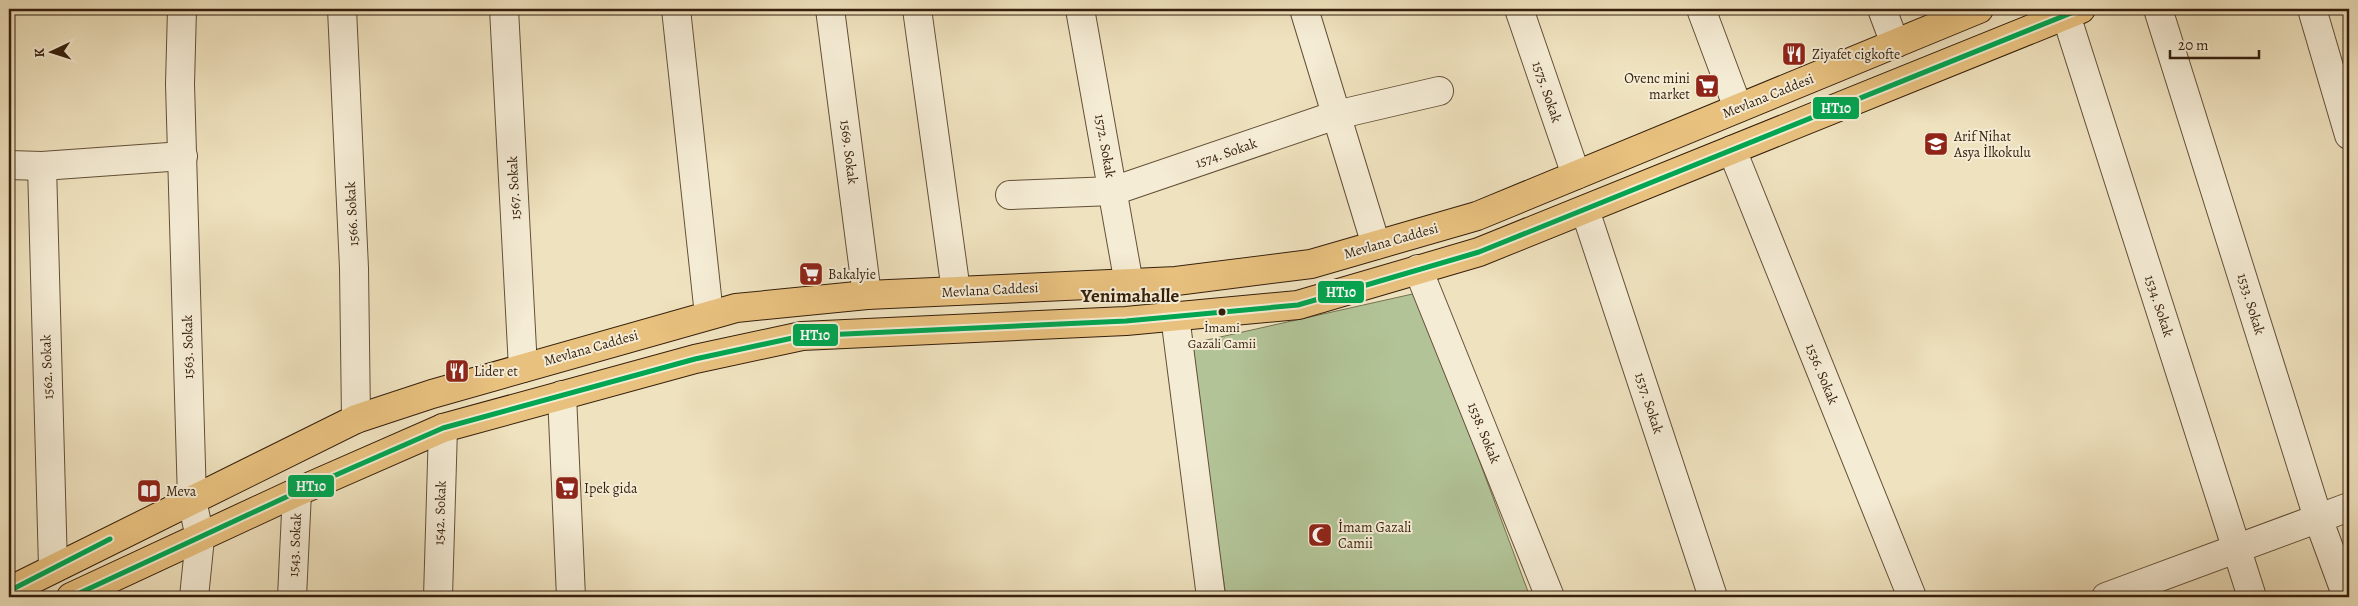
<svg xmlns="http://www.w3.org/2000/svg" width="2358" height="606" viewBox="0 0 2358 606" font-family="Alegreya,serif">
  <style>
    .green { fill: #b2c497; stroke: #747252 }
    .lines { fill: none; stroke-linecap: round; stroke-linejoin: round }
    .minor-casing { stroke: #645038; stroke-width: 30 }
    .major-casing { stroke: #351f0c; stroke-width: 30 }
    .minor { stroke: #f5ecd5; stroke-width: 28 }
    .major { stroke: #e8c17f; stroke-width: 28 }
    .bus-1-casing { stroke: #f5ecd5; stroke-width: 9 }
    .bus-1 { stroke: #00a651; stroke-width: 5 }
    .bus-dot { fill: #351f0c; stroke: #f5ecd5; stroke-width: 2 }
    .labels { text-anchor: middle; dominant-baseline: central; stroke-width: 4; stroke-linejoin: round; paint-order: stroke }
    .bus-label { font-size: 13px; fill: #351f0c; stroke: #f5ecd5 }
    .poi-label { font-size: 14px; fill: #351f0c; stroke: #f5ecd5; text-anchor: start }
    .street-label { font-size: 14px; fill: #351f0c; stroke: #f5ecd5 }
    .district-label { font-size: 19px; font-weight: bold; fill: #351f0c; stroke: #f5ecd5 }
    .line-badge { stroke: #f5ecd5; stroke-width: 2 }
    .badge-label { font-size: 14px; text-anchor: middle; font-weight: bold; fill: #fff }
  </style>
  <rect width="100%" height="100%" fill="#efe2be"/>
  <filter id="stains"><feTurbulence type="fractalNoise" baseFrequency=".004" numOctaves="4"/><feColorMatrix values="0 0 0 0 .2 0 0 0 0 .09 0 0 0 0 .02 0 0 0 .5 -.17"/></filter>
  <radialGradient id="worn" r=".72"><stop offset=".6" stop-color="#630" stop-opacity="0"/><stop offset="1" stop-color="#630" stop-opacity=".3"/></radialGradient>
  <!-- green -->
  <path class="green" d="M1417 293 1530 597H1226L1189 344Z"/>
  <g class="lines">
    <defs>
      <g id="minor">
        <path d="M182 9 180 84 192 500 200 538 194 597"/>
        <path d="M342 9 354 268 356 419"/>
        <path d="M504 9 523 368"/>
        <path d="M676 9 709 315"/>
        <path d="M830 9 867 295"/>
        <path d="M917 9 956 291"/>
        <path d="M1080 9 1129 284"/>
        <path d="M1304 9 1376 245"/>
        <path d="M1519 9 1576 175"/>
        <path d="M1701 9 1738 108"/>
        <path d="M1882 9 1895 44"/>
        <path d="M2158 9 2318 518 2347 597"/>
        <path d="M2312 9 2349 135"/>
        <path d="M2066 15 2252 597"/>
        <path d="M1732 150 1912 597"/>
        <path d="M9 165 42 166 183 156"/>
        <path d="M42 166 53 567"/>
        <path d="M1010 195 1113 191 1336 115 1439 91"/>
        <path d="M1585 210 1713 597"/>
        <path d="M1418 269 1550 597"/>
        <path d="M1175 316 1211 597"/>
        <path d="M562 395 571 597"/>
        <path d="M292 597 297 492"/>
        <path d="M438 597 443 428"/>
        <path d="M2106 597 2349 507"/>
      </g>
      <g id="major">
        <path d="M9 591 356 419 432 394 736 308 867 295 1176 281 1311 264 1477 216 1979 9"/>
        <path d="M71 597 297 492 443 428 695 359 802 336 1126 321 1298 305 1479 252 2081 9"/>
      </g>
    </defs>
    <!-- minor casing -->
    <use href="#minor" class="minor-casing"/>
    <!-- major casing -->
    <use href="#major" class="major-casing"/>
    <!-- minor -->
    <use href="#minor" class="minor"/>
    <!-- major -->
    <use href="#major" class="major"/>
    <defs>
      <g id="bus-1">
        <path d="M9 591 110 539"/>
        <path d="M71 597 297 492 443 428 695 359 802 336 1126 321 1298 305 1479 252 2081 9"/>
      </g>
    </defs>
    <!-- bus-1 casing -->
    <use href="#bus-1" class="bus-1-casing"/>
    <!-- bus-1 -->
    <use href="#bus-1" class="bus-1"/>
  </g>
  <!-- icons -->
  <defs>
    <symbol id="restaurant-square" viewBox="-11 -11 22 22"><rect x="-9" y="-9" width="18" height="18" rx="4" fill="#8f2418" stroke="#f5ecd5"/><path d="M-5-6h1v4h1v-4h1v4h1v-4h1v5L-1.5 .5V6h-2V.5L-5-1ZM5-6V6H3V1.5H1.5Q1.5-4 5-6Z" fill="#fff"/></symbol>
    <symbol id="supermarket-square" viewBox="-11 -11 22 22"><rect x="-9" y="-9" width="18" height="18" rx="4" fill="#8f2418" stroke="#f5ecd5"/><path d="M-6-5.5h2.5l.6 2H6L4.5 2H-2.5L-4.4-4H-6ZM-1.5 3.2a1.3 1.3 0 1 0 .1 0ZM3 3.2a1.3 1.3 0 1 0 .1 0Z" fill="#fff"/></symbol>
    <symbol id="school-square" viewBox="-11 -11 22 22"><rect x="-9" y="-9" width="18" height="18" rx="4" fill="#8f2418" stroke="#f5ecd5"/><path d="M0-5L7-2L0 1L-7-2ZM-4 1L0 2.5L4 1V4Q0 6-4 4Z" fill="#fff"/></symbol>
    <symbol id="library-square" viewBox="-11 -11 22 22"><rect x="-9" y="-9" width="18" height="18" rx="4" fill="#8f2418" stroke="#f5ecd5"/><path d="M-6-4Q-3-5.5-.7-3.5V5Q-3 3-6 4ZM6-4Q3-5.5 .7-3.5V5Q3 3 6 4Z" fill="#fff"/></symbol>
    <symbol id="mosque-square" viewBox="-11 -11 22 22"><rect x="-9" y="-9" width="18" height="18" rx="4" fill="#8f2418" stroke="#f5ecd5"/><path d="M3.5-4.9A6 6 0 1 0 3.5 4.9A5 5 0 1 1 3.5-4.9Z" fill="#fff"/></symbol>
  </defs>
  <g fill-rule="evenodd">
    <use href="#restaurant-square" x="1780" y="40" width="28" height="28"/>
    <use href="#supermarket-square" x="1693" y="72" width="28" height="28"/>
    <use href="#school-square" x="1922" y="130" width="28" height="28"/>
    <use href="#supermarket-square" x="797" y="260" width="28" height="28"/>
    <use href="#restaurant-square" x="443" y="357" width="28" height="28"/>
    <use href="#supermarket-square" x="553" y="474" width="28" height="28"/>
    <use href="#library-square" x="135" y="477" width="28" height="28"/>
    <use href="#mosque-square" x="1306" y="521" width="28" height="28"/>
  </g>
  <!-- markers -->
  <circle class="bus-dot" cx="1222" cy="312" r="4.5"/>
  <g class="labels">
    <!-- bus labels -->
    <g class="bus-label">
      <text x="1222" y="327">İmami<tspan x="1222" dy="16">Gazali Camii</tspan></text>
    </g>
    <!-- poi labels -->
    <g class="poi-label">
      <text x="1812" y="54">Ziyafet cigkofte</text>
      <text x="1690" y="78" text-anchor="end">Ovenc mini<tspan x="1690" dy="16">market</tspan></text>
      <text x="1954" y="136">Arif Nihat<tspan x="1954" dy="16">Asya İlkokulu</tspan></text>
      <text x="828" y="274">Bakalyie</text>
      <text x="474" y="371">Lider et</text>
      <text x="584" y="488">Ipek gida</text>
      <text x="166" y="491">Meva</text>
      <text x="1338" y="527">İmam Gazali<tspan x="1338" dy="16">Camii</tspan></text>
    </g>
    <!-- street labels -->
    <g class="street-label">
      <text transform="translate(1547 92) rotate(71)">1575. Sokak</text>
      <text transform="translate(1768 96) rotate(-22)">Mevlana Caddesi</text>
      <text transform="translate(1105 146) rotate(80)">1572. Sokak</text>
      <text transform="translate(849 152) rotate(83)">1569. Sokak</text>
      <text transform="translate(1226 153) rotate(-19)">1574. Sokak</text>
      <text transform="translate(514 188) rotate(-93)">1567. Sokak</text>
      <text transform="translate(352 214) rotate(-93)">1566. Sokak</text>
      <text transform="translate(1391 241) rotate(-16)">Mevlana Caddesi</text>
      <text transform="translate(990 290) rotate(-3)">Mevlana Caddesi</text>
      <text transform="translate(2251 304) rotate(73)">1533. Sokak</text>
      <text transform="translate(2159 306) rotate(72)">1534. Sokak</text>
      <text transform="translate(188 347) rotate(-91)">1563. Sokak</text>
      <text transform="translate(591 348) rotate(-16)">Mevlana Caddesi</text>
      <text transform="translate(47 367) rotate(-92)">1562. Sokak</text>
      <text transform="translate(1822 374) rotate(68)">1536. Sokak</text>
      <text transform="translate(1649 403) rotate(72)">1537. Sokak</text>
      <text transform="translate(1484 433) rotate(68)">1538. Sokak</text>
      <text transform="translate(440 513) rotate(-88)">1542. Sokak</text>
      <text transform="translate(295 545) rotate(-87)">1543. Sokak</text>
    </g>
    <!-- district labels -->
    <g class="district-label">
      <text x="1130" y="296">Yenimahalle</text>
    </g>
  </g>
  <g class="line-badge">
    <rect x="1812" y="96" width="48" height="24" rx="5" fill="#00a651"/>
    <rect x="1317" y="280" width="48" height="24" rx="5" fill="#00a651"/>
    <rect x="792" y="323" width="47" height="24" rx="5" fill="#00a651"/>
    <rect x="287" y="474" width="48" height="24" rx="5" fill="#00a651"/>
  </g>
  <g class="badge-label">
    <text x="1836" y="113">HT10</text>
    <text x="1341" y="297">HT10</text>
    <text x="815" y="340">HT10</text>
    <text x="311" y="491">HT10</text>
  </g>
  <!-- margin -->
  <rect width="2358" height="606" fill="none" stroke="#efe2be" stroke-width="30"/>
  <rect x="10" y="10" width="2338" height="586" fill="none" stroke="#351f0c" stroke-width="2.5"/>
  <rect x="15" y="15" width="2328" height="576" fill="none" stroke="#351f0c"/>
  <!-- north arrow -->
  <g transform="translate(52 52) rotate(266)" stroke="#f5ecd5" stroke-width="4" paint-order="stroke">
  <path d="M0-4L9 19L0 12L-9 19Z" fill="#351f0c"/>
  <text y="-8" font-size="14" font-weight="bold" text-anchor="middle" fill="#351f0c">K</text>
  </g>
  <!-- scale -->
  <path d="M2170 50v8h89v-8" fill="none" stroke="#351f0c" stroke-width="2.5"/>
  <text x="2178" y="50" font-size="15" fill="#351f0c" stroke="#f5ecd5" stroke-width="4" paint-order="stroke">20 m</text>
  <rect width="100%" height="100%" filter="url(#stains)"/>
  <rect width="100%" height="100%" fill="url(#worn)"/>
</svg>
